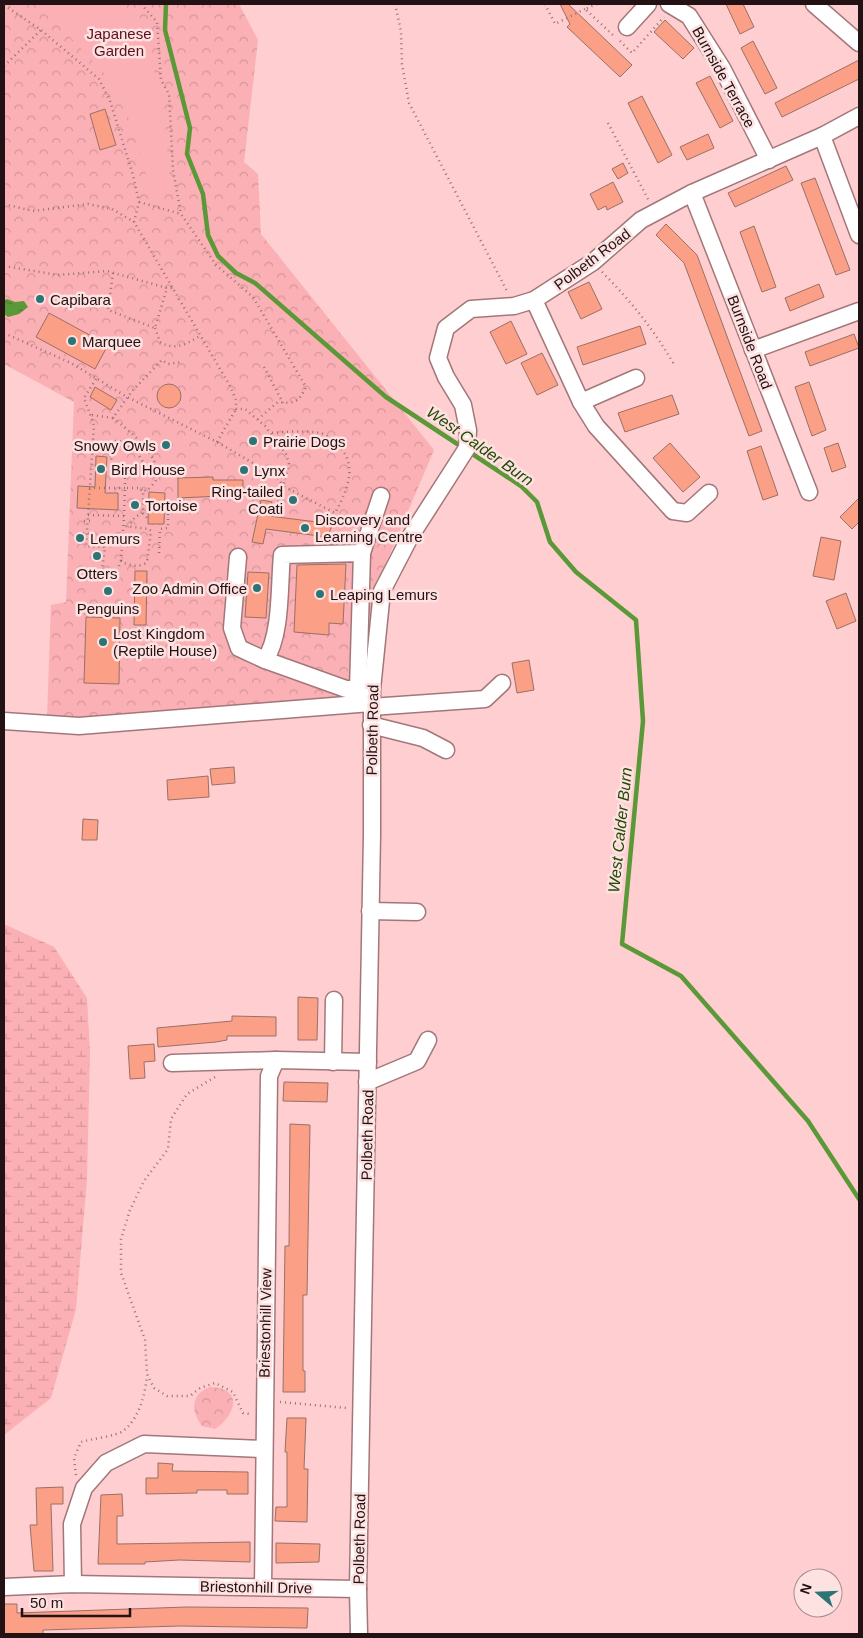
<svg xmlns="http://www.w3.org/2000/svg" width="863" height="1638" viewBox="0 0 863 1638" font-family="Arial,sans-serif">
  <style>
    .wetland { fill: url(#wetland-marsh) }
    .park { fill: url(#park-crowns) }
    .garden { fill: #fab0b4 }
    .water { fill: url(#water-ripples) }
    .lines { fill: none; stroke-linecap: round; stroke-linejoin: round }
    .stream { stroke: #5b9838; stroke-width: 4.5 }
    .building { fill: #fba087; stroke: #997065 }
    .minor-casing { stroke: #a37779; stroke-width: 19 }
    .path { stroke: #947375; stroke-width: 2.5; stroke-dasharray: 1 4; stroke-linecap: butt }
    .minor { stroke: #fff; stroke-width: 16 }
    .path-bridge { stroke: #947375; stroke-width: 2.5; stroke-dasharray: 1 4; stroke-linecap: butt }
    .poi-dot { fill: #2b7576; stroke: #fee1e1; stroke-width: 2 }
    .labels { text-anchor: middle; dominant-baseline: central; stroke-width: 5; stroke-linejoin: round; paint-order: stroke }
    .park-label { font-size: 15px; fill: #59101d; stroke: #fee1e1 }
    .street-label { font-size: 15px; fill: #221213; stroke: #fee1e1 }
    .poi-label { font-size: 15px; fill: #221213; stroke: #fee1e1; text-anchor: start }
    .water-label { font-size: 16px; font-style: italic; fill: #224a05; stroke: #fee1e1 }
  </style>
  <defs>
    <pattern id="wetland-marsh" width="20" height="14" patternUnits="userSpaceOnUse" patternTransform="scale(1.25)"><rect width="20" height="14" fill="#fab0b4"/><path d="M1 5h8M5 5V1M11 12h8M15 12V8" fill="none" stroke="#d6969a"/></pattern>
    <pattern id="park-crowns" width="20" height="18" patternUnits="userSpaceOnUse" patternTransform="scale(1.25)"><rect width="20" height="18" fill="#fab0b4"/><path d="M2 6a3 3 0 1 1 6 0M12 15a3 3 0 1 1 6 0" fill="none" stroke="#d6969a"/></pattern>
    <pattern id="water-ripples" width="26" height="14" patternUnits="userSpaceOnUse" patternTransform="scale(1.25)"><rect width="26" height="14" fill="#5b9838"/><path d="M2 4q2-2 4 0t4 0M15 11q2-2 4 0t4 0" fill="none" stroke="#4b7b2e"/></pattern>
  </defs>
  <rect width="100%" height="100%" fill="#feced0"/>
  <!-- wetland -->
  <path class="wetland" d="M4 924 54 947 87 998 90 1052 87 1179 76 1309 51 1398 4 1435Z"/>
  <!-- park -->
  <g class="park">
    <path d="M4 4H239L258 40 244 162 258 174 261 234 434 450 375 589 353 698 164 713 47 718 51 605 66 602 74 402 4 364Z"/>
    <path d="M210 1387C244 1388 236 1415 215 1429L202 1426C191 1412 190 1394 210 1387Z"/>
  </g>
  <!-- garden -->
  <path class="garden" d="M53 4H122L150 26 155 82 163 97 171 194 150 187 130 121 104 73 47 13Z"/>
  <!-- water -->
  <path class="water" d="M7 299 15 302 24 301 28 307 19 314 8 317 4 314V300Z"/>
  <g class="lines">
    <!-- stream -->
    <path class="stream" d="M166 4 165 30 190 128 187 154 203 194 208 235 218 256 236 273 255 283 386 397 521 486 537 502 550 542 576 572 636 620 643 721 622 944 681 976 808 1121 859 1199"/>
  </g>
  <!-- building -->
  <g class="building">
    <path d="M560 4H568L632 65 620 77 567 27 570 24Z"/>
    <path d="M726 4H743L754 27 740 34Z"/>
    <path d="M665 20 694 48 683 59 654 32Z"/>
    <path d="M753 41 777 88 765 94 741 48Z"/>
    <path d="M859 60V79L782 117 775 103Z"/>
    <path d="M710 76 733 121 720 128 696 83Z"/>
    <path d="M642 96 672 155 658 163 628 103Z"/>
    <path d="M105 109 116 145 100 150 90 114Z"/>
    <path d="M708 134 714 148 687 160 680 147Z"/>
    <path d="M623 163 628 173 618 179 612 169Z"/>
    <path d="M786 166 793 180 735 207 728 193Z"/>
    <path d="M815 178 850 270 836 275 801 183Z"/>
    <path d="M613 182 623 202 607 210 606 206 598 210 590 194Z"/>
    <path d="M666 224 697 255 762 431 749 436 684 263 656 235Z"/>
    <path d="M754 226 776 287 762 292 740 232Z"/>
    <path d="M589 282 602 309 581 319 568 292Z"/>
    <path d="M819 284 824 297 790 311 785 298Z"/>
    <path d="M49 313 108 345 95 369 36 337Z"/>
    <path d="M511 321 527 354 506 364 490 332Z"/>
    <path d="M640 326 646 344 583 365 577 347Z"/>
    <path d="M854 334 859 348 810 366 805 352Z"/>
    <path d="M542 353 558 385 537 395 521 363Z"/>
    <path d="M809 382 826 430 812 436 795 387Z"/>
    <circle cx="169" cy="396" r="12"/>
    <path d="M95 387 117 400 111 410 90 397Z"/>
    <path d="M672 395 679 414 625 432 618 413Z"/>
    <path d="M670 443 700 477 683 492 653 458Z"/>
    <path d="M838 443 846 467 832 472 824 448Z"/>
    <path d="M761 446 778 495 763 500 747 451Z"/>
    <path d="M96 456 107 457 105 493H118V510L77 508 78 486 95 487Z"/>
    <path d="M213 477V480H243V495L178 498V478Z"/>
    <path d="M149 492 165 493 164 524H148Z"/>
    <path d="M859 498V522L852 529 840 517Z"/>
    <path d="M261 500 272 502 269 516 333 524 327 537 266 529 263 544 252 542Z"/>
    <path d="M821 537 841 541 834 580 813 576Z"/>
    <path d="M346 564 343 624 329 623V635L294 632 297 565Z"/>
    <path d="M135 571H147L146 625H134Z"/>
    <path d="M248 572 269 573 266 618 245 617Z"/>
    <path d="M846 593 856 621 837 629 826 601Z"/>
    <path d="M86 617 120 618 119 684 84 683Z"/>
    <path d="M529 660 534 690 517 693 512 663Z"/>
    <path d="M234 767 235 783 212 785 210 769Z"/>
    <path d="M208 776 209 797 168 800 167 780Z"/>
    <path d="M83 819 98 820 97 840H82Z"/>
    <path d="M298 997 318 998 317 1040H298Z"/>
    <path d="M232 1016 276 1017V1036H227V1040L216 1042 158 1047 157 1028 232 1021Z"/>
    <path d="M154 1044 155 1061 144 1062 145 1078 130 1079 128 1046Z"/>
    <path d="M284 1082 328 1083 327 1102 283 1101Z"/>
    <path d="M290 1124 310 1125 307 1295H303V1371H305V1392H283L285 1246H289Z"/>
    <path d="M287 1418H306L304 1469H308L307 1522 275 1521 276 1507H287V1452H285Z"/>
    <path d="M158 1463 173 1464 172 1471 248 1472V1494H227V1490H197V1493L146 1494V1478H158Z"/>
    <path d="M63 1487V1504H51L53 1571H34L30 1525H37L36 1488Z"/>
    <path d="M122 1494 123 1516H117V1544L250 1542V1562L179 1560 145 1562V1564H98L101 1495Z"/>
    <path d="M276 1543 320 1544 319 1562 276 1563Z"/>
    <path d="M4 1604H17V1613L186 1607 308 1608 307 1628 180 1626 43 1630V1634H4Z"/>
  </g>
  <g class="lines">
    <defs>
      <g id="minor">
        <path d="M669 4 689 16 722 68 769 160"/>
        <path d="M814 4 859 43"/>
        <path d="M627 27 648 4"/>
        <path d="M822 136 859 235"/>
        <path d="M692 193 809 492"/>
        <path d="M534 300 581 402 596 426 673 511 687 513 709 493"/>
        <path d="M753 350 859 311"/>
        <path d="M581 402 636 378"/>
        <path d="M362 553 381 496"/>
        <path d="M238 557 232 628 239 648 265 660 346 689H369"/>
        <path d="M265 660C282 635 279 585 282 555L362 553 358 690"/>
        <path d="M371 707 485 699 502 683"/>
        <path d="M4 721 79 726 371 703"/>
        <path d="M371 725 423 738 446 750"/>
        <path d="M370 911 417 912"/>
        <path d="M333 1062 334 1000"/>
        <path d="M172 1063 276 1060"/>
        <path d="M367 1082 417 1061 428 1040"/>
        <path d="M73 1584 72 1524 84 1488 106 1463 144 1444 263 1449"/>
        <path d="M4 1587 73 1584 358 1589"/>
        <path d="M263 1587 269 1076 276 1060 368 1062"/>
        <path d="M359 1634 358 1589 372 835V689L382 591 410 537 467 448 468 430 463 405 446 377 438 358 446 328 471 309 514 306 534 300 593 262 641 220 692 193 822 136 859 116"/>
      </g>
    </defs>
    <!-- minor casing -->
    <use href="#minor" class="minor-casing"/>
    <!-- path -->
    <g class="path">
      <path d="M141 4 157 22 161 80 169 94 173 170 181 214"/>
      <path d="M395 4 401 31 402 64 409 103 507 291"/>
      <path d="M545 4 555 24 585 9"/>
      <path d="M597 4 585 9 614 36"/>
      <path d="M4 5 41 30 99 79 110 101 133 175 139 202 134 222 230 386 236 400V409H245L265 426 286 454 289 464 283 486 335 513C348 489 359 464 336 443 332 440 326 434 320 433 305 430 286 432 270 433"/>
      <path d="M620 41 632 53 664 17"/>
      <path d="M4 66 41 30"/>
      <path d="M608 123 649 201"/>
      <path d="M139 202 181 214 216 265 253 297 306 387C299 402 294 404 278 402L258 419"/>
      <path d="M4 204 33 211 88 204 112 209 134 222"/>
      <path d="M4 266 58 275 107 271 167 288H174"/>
      <path d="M602 272C631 301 654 330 675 366"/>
      <path d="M113 273 108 310 155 328 167 288"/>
      <path d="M155 328 160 342C175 351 186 344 200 336"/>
      <path d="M4 333 71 363 127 397 217 442 277 477 283 486"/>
      <path d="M264 367 283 403"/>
      <path d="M96 379 84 398 94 425 86 546 105 547 102 570 117 571 121 561C129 566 140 568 147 562L151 531 149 529 125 526"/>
      <path d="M92 415 113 418 132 391 162 360 168 364 182 362"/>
      <path d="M113 418C128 430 164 457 156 480 155 483 150 487 148 490L143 491V513L135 517 128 527"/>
      <path d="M217 442 236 409"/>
      <path d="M89 488H125V476H115C110 467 111 453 113 442L118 440 138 454 148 470 146 475 125 476"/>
      <path d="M143 513 148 519"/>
      <path d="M88 515 124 516 121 561"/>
      <path d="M124 516 125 488H140L143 491"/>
      <path d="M159 553 160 529 168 528V513H165"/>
      <path d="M215 1077 187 1094 171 1119 168 1149 144 1181 130 1210 121 1239V1273L145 1340 147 1374 154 1388 167 1396H190L200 1388 215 1383 233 1392 243 1413 250 1414"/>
      <path d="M280 1402 347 1408"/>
      <path d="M76 1475 74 1458 81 1442C90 1439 117 1436 123 1431 139 1419 145 1395 147 1376"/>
    </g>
    <!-- minor -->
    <use href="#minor" class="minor"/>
    <!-- path-bridge -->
    <g class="path-bridge">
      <path d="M84 521H91"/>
      <path d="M83 533 91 534"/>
    </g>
  </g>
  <!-- markers -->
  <g class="poi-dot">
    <circle cx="40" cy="299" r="5"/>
    <circle cx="72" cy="341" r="5"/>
    <circle cx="253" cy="441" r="5"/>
    <circle cx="166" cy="445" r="5"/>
    <circle cx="101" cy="469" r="5"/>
    <circle cx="244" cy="470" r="5"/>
    <circle cx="293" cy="500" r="5"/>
    <circle cx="135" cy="505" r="5"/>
    <circle cx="305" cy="528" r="5"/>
    <circle cx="80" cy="538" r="5"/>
    <circle cx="97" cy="556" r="5"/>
    <circle cx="257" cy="588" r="5"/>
    <circle cx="108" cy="591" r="5"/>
    <circle cx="320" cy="594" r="5"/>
    <circle cx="103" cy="642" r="5"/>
  </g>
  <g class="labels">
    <!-- park labels -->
    <g class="park-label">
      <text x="119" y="33">Japanese<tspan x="119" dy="17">Garden</tspan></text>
    </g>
    <!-- street labels -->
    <g class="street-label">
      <text transform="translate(724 77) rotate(61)">Burnside Terrace</text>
      <text transform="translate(592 259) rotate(-37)">Polbeth Road</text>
      <text transform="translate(750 342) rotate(69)">Burnside Road</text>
      <text transform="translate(372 730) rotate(-89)">Polbeth Road</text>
      <text transform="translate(367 1135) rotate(-89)">Polbeth Road</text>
      <text transform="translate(265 1323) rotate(-89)">Briestonhill View</text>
      <text transform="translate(359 1539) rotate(-89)">Polbeth Road</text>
      <text transform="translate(256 1587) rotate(1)">Briestonhill Drive</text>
    </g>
    <!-- poi labels -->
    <g class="poi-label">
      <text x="50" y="299">Capibara</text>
      <text x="82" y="341">Marquee</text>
      <text x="263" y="441">Prairie Dogs</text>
      <text x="156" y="445" text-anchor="end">Snowy Owls</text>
      <text x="111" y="469">Bird House</text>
      <text x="254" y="470">Lynx</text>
      <text x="283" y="491" text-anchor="end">Ring-tailed<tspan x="283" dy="17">Coati</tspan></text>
      <text x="145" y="505">Tortoise</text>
      <text x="315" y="519">Discovery and<tspan x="315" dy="17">Learning Centre</tspan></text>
      <text x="90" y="538">Lemurs</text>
      <text x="97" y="573" text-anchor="middle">Otters</text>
      <text x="247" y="588" text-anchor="end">Zoo Admin Office</text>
      <text x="330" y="594">Leaping Lemurs</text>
      <text x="108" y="608" text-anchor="middle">Penguins</text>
      <text x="113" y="633">Lost Kingdom<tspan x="113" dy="17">(Reptile House)</tspan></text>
    </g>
    <!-- water labels -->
    <g class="water-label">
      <text transform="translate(480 446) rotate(35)">West Calder Burn</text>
      <text transform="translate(620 830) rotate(-84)">West Calder Burn</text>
    </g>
  </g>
  <!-- border -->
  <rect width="863" height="1638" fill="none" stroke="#221213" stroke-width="10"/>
  <!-- north arrow -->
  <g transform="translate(818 1593) rotate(289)"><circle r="24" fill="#fee1e1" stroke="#a68e8f"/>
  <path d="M0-4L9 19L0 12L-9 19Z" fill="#2b7576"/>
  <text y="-8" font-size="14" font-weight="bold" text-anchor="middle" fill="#221213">N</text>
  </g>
  <!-- scale -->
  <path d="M22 1608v8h108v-8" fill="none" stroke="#221213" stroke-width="2.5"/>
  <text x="30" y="1608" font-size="15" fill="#221213" stroke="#fee1e1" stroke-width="4" paint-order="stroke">50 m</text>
</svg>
